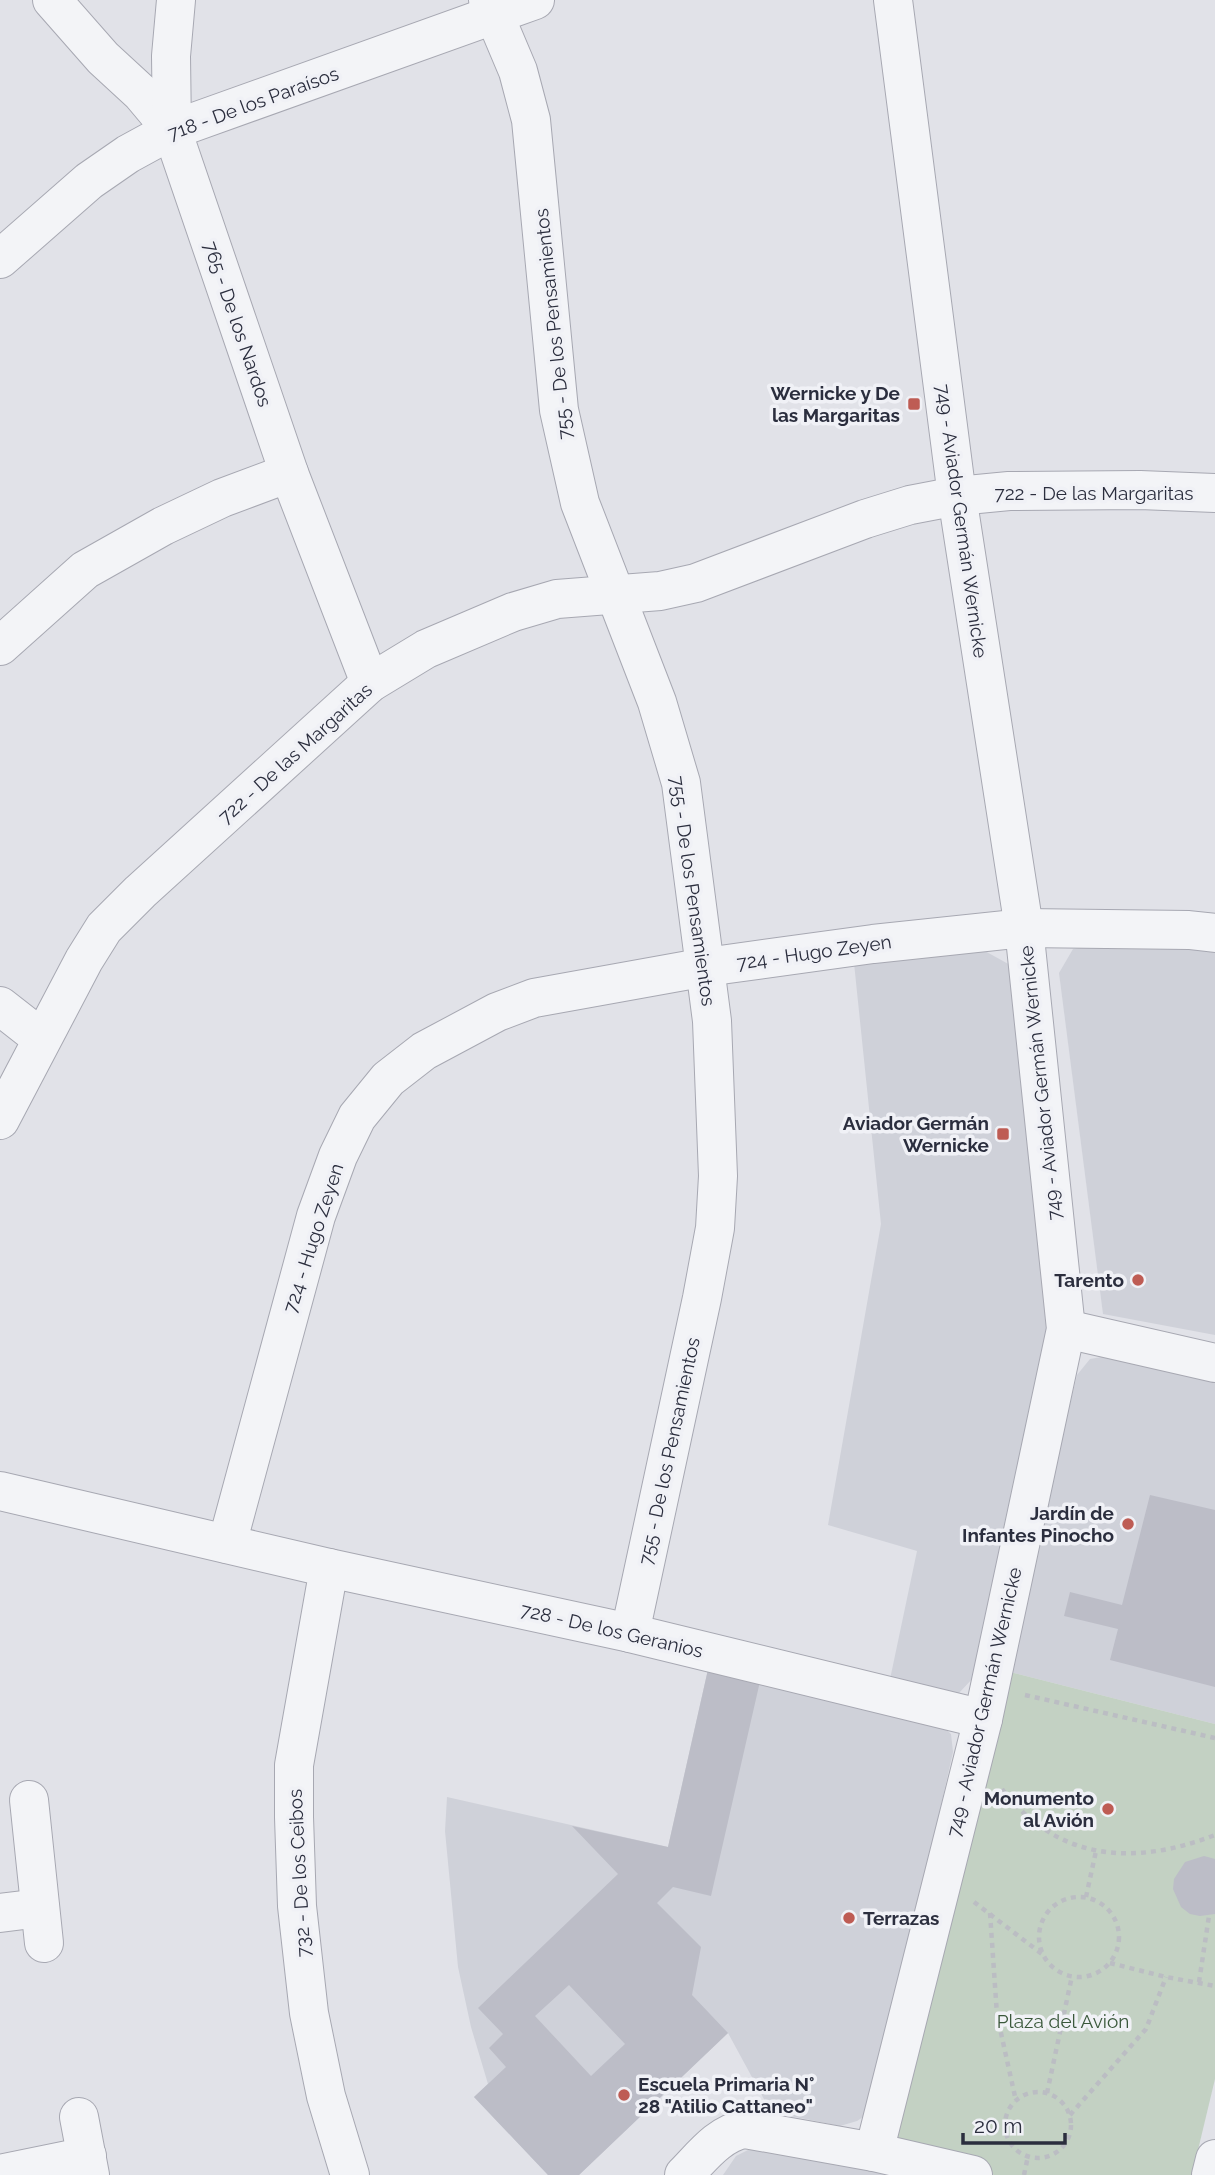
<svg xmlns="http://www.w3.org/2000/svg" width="1215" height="2175" viewBox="0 0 1215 2175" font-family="Raleway,sans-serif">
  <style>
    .built { fill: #cfd1d9 }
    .green { fill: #c3d1c3 }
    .building { fill: #bcbdc7; fill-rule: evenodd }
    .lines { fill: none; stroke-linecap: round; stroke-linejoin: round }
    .minor-casing { stroke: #a7a8b2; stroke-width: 40 }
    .tertiary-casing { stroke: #a7a8b2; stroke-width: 40 }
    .path { stroke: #bbbdc3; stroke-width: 4.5; stroke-dasharray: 5 5; stroke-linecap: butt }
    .minor { stroke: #f3f4f7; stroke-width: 38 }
    .tertiary { stroke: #f3f4f7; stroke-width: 38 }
    .poi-dot { fill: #be5c54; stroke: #f0f1f6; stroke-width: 2.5 }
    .labels { text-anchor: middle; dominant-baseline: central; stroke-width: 7; stroke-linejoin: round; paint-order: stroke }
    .street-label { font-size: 19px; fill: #2b2e3e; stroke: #f0f1f6 }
    .poi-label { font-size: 19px; font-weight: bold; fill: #2b2e3e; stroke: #f0f1f6; text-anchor: end }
    .park-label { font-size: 19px; fill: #3a583b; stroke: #f0f1f6 }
  </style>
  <rect width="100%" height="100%" fill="#e1e2e8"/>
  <!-- built -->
  <g class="built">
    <path d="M1100 943 1215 949V1335L1103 1314 1059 973 1073 949Z"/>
    <path d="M983 950 1012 966 1053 1317 973 1678 959 1693 939 1696 889 1684 917 1551 828 1525 881 1224 854 963Z"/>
    <path d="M1113 1355 1215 1378V1724L1006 1671 1077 1375 1090 1359Z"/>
    <path d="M709 1665 940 1724 951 1734 953 1752 872 2111 857 2121 840 2126 771 2112 728 2033 579 2175H548L474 2097 488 2084 471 2027 458 1967 445 1831 447 1797 668 1847Z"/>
    <path d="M762 2143 920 2175H723L736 2156Z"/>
  </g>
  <!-- green -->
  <path class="green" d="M1006 1671 1215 1724V2079L1192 2175H994L873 2146Z"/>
  <!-- building -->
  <g class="building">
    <path d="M1150 1495 1215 1510V1687L1110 1660 1118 1629 1064 1616 1070 1592 1122 1605Z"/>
    <path d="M709 1665 761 1677 711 1896 673 1887 657 1903 701 1947 692 1995 728 2033 579 2175H548L474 2097 506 2067 489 2048 503 2034 478 2008 618 1874 572 1826 668 1847ZM569 1985 625 2044 591 2076 535 2016Z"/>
    <path d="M1204 1856 1215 1859V1914L1200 1916 1190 1914 1181 1907 1173 1889 1174 1879 1185 1862Z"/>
  </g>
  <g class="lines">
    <defs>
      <g id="minor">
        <path d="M52 0 103 58 141 93 172 130 289 473 370 683"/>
        <path d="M488 0 518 71 531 120 559 410 580 503 657 702 681 783 712 1021 718 1176 715 1228 702 1298 630 1633"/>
        <path d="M172 130 171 56 176 0"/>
        <path d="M0 259 89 181 128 154 172 130 535 0"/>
        <path d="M0 646 85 570 163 526 222 498 289 473"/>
        <path d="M0 1006 41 1038"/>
        <path d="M0 1120 84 960 104 928 140 892 370 683 426 649 513 612 557 599 660 591 696 583 865 519 910 505 957 496 1009 491 1140 490 1215 493"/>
        <path d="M0 1491 329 1568 630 1633 983 1719"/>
        <path d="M227 1544 316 1216 338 1156 357 1117 388 1079 424 1051 497 1012 534 998 706 967 873 944 1024 928 1189 930 1215 933"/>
        <path d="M329 1568 294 1765V1817L297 1906 309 2013 326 2096 350 2175"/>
        <path d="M29 1800 44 1943"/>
        <path d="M0 1913 40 1908"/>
        <path d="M79 2117 90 2175"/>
        <path d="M0 2174 87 2156"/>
        <path d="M684 2175C701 2158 719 2133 745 2129L874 2152"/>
      </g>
      <g id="tertiary">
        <path d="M893 0 957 496 1024 928 1066 1329 983 1719 874 2152 973 2175"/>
        <path d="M1066 1329 1215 1363"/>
        <path d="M1211 2175 1215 2159"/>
      </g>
    </defs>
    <!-- minor casing -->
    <use href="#minor" class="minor-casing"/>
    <!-- tertiary casing -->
    <use href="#tertiary" class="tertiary-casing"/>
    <!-- path -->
    <g class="path">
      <path d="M1025 1695 1215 1738"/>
      <path d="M1002 1789C1058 1862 1135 1866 1215 1835"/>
      <path d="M1086 1897 1096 1851"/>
      <circle cx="1079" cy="1937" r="40"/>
      <path d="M974 1902 1042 1954"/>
      <path d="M990 1913 997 2015 1016 2101"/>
      <path d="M1110 1963 1166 1977 1215 1986"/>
      <path d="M1199 1982 1209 1916"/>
      <circle cx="1038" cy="2125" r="33"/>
      <path d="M1047 2093 1072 1976"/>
      <path d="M1070 2115 1146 2029 1166 1977"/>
      <path d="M1024 2175 1028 2156"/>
    </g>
    <!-- minor -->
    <use href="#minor" class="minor"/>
    <!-- tertiary -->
    <use href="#tertiary" class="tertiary"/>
  </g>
  <!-- markers -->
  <g class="poi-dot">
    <rect x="907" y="397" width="14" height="14" rx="3.5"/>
    <rect x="996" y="1127" width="14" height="14" rx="3.5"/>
    <circle cx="1138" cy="1280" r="7"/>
    <circle cx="1128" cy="1524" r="7"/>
    <circle cx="1108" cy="1809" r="7"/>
    <circle cx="849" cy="1918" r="7"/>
    <circle cx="624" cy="2095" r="7"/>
  </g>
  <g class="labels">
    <!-- street labels -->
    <g class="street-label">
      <text transform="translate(253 103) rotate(-20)">718 - De los Paraísos</text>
      <text transform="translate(238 324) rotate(71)">765 - De los Nardos</text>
      <text transform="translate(553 324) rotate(-96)">755 - De los Pensamientos</text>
      <text x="1094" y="493">722 - De las Margaritas</text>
      <text transform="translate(962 521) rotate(82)">749 - Aviador Germán Wernicke</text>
      <text transform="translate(295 753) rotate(-42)">722 - De las Margaritas</text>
      <text transform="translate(693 891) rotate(82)">755 - De los Pensamientos</text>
      <text transform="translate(814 952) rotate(-8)">724 - Hugo Zeyen</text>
      <text transform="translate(1040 1083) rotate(-96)">749 - Aviador Germán Wernicke</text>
      <text transform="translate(313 1238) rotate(-72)">724 - Hugo Zeyen</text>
      <text transform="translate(669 1451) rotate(-78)">755 - De los Pensamientos</text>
      <text transform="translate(612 1630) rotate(13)">728 - De los Geranios</text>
      <text transform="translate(984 1702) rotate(-77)">749 - Aviador Germán Wernicke</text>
      <text transform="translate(299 1873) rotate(-93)">732 - De los Ceibos</text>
    </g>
    <!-- poi labels -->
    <g class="poi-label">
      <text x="900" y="393">Wernicke y De<tspan x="900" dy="22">las Margaritas</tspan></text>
      <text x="989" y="1123">Aviador Germán<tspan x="989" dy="22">Wernicke</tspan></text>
      <text x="1124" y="1280">Tarento</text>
      <text x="1114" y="1513">Jardín de<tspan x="1114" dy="22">Infantes Pinocho</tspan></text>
      <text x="1094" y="1798">Monumento<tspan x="1094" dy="22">al Avión</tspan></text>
      <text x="863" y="1918" text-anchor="start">Terrazas</text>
      <text x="638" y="2084" text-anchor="start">Escuela Primaria N°<tspan x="638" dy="22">28 "Atilio Cattaneo"</tspan></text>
    </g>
    <!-- park labels -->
    <g class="park-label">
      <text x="1063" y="2021">Plaza del Avión</text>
    </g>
  </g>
  <!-- scale -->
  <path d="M963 2133v10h102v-10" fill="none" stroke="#2b2e3e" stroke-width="3.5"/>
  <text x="974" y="2133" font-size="21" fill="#2b2e3e" stroke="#f0f1f6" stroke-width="5" paint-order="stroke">20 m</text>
</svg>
